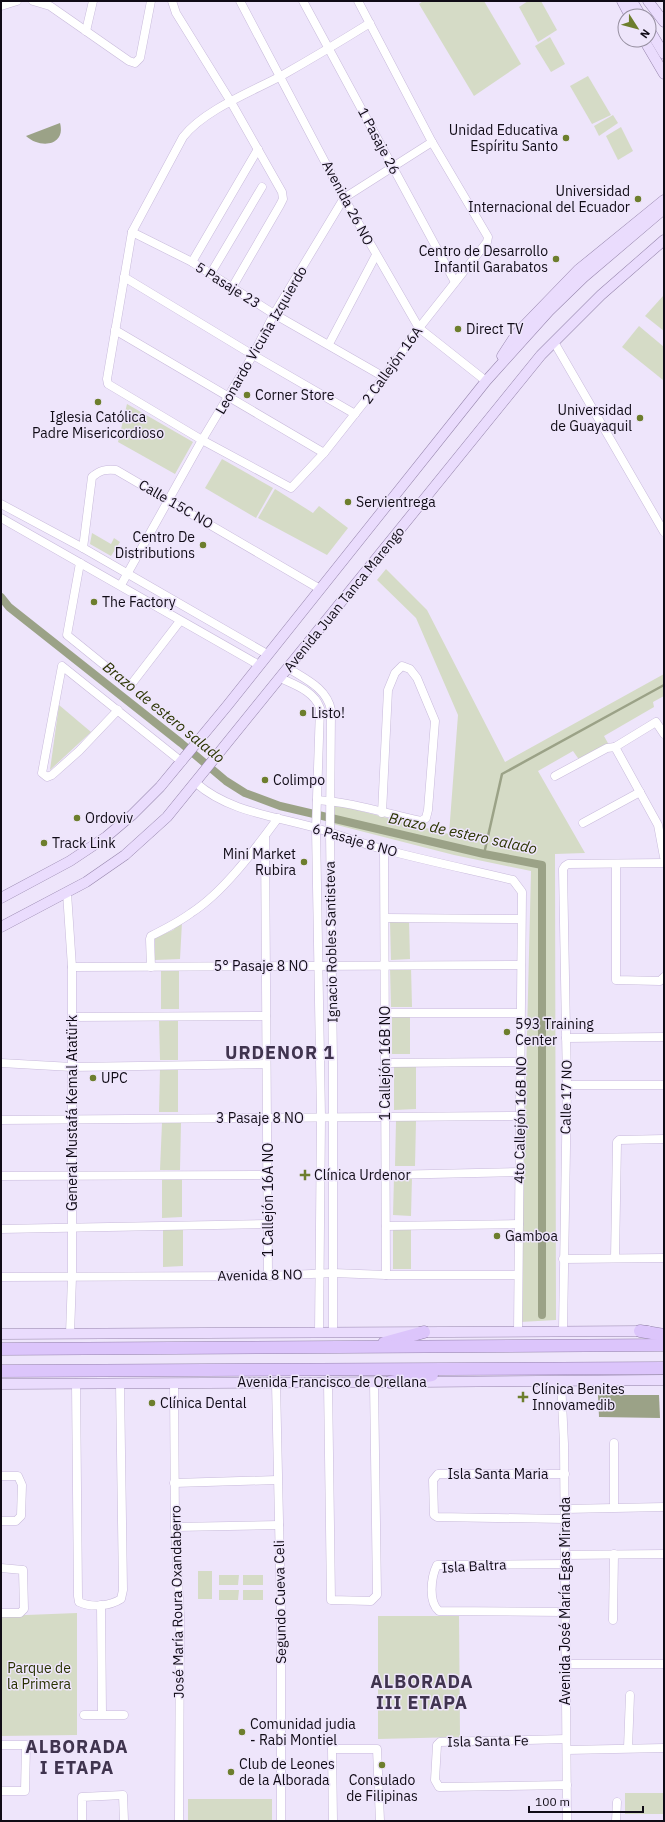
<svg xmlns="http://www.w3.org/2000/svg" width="665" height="1822" viewBox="0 0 665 1822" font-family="'IBM Plex Sans',sans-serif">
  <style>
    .green { fill: #d5dbc6 }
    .water { fill: #9ba287 }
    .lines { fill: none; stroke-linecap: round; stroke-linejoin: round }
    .stream { stroke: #9ba287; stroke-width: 2.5 }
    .canal { stroke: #9ba287; stroke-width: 8 }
    .minor-casing { stroke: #c8badb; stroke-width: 9 }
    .major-casing { stroke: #9584ab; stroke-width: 11 }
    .highway-casing { stroke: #9584ab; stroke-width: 13 }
    .minor { stroke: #fff; stroke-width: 8 }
    .major { stroke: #eadcfd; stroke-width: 10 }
    .highway { stroke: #dcc5fb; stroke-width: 12 }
    .poi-dot { fill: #6d7e2d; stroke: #eee5fb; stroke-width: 1.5 }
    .labels { text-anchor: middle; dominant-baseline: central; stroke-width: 3; stroke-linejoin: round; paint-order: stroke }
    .poi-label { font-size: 14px; fill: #100b16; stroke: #eee5fb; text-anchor: start }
    .street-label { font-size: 14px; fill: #100b16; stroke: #eee5fb }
    .park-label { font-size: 14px; fill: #283100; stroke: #eee5fb }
    .water-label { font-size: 15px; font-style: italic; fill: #2c3503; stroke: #eee5fb }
    .district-label { font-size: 18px; font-weight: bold; letter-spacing: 1px; fill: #40344f; stroke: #eee5fb }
  </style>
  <rect width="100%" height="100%" fill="#eee5fb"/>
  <!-- green -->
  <g class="green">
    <path d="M423 1H484L521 64 474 96 419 4Z"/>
    <path d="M528 1H541L557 30 538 42 519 7Z"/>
    <path d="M550 37 565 64 551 72 535 46Z"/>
    <path d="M588 76 611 115 592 124 570 86Z"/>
    <path d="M613 115 618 123 599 136 594 126Z"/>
    <path d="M621 127 633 151 618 160 606 136Z"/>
    <path d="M663 296 664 297V331L645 316Z"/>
    <path d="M639 326 664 347 663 380 622 347Z"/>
    <path d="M127 404 193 442 175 474 118 442Z"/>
    <path d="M222 459 273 488 256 518 205 488Z"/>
    <path d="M275 489 313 513 319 506 348 528 327 555 258 518Z"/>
    <path d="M92 533 111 544 114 538 120 542 111 556 90 544Z"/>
    <path d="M386 569 427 610 505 762 664 674V696L653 702 654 707 604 736 609 745 580 761 573 751 538 771 585 853 555 854 556 1320 520 1322 531 871 454 855 333 824 334 804 449 834 458 715 416 618 377 580Z"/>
    <path d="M59 705 91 732 50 770Z"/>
    <path d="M409 920 410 959 391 960 390 921Z"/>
    <path d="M182 922 180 959 155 960V938L173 930Z"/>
    <path d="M390 967H411L412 1007H391Z"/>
    <rect x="161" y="969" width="18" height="40"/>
    <path d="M410 1015V1054H392V1016Z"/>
    <path d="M159 1019H178V1060H160Z"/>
    <path d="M394 1065H416V1109L394 1110Z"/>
    <path d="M160 1068 178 1069V1112H159Z"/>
    <path d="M396 1121H416L415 1166H395Z"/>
    <path d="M162 1123H181L180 1170H160Z"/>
    <path d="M182 1177V1217L162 1218V1178Z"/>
    <path d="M394 1177H412L411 1216 393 1215Z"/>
    <path d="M183 1228V1266L163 1267V1229Z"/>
    <rect x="393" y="1228" width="18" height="41"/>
    <rect x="198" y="1571" width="14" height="28"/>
    <path d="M219 1575H239L238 1585H219Z"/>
    <rect x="243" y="1575" width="20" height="10"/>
    <path d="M219 1590H239L238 1600H219Z"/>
    <rect x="243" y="1590" width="20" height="10"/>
    <path d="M77 1613V1735L1 1736V1616Z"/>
    <path d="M378 1616H459L460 1737 378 1739Z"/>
    <rect x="625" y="1793" width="39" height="21"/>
    <rect x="188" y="1799" width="84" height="22"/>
  </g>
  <!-- water -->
  <g class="water">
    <path d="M60 123C66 146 40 149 26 136Z"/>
    <path d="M598 1395H659L660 1418 599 1417Z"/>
  </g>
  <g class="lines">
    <!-- stream -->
    <path class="stream" d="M484 854 502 774 664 685"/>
    <!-- canal -->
    <path class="canal" d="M1 597 9 607 181 743 226 781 245 793 280 806 484 854 542 865V1315"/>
    <defs>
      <g id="minor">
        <path d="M33 1 50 6 129 61 135 63 140 58 151 1"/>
        <path d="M172 1 176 13 231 102 282 192 283 199 280 205 233 286"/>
        <path d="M240 1 344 198 419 328 486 381"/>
        <path d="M303 1 455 282"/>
        <path d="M358 1 432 142 488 237 487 242 419 328 384 377 324 453 291 488 202 440 108 384 107 379 132 232 183 137C204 110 251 92 281 76 311 59 341 41 370 23"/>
        <path d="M1 6 17 1"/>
        <path d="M86 31 93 1"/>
        <path d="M132 232 192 262 274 314 384 377"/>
        <path d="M192 262 258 149"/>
        <path d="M211 273 262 187"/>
        <path d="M124 277 253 355 355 414"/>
        <path d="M115 330 324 453"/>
        <path d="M554 342 664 532"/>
        <path d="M329 344 376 255"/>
        <path d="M1 504 83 548 267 654"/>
        <path d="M1 518 259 665"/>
        <path d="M83 548 92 477C100 470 106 469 116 470L320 589"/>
        <path d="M80 563 67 635 130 686 180 621"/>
        <path d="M121 585 202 440 253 355 274 314 344 198 432 142"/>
        <path d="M288 668C305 679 327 688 331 710L330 832 333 1064V1333"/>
        <path d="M280 678C295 685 314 691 320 708L316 828 321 1117 319 1333"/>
        <path d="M118 710 79 751 52 775 47 777 42 773 62 666 182 762"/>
        <path d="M615 747 658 825 664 857"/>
        <path d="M615 747 656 722 664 734"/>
        <path d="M555 776 607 748 615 747"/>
        <path d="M196 783C229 812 275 816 316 828 340 835 362 844 386 850 428 861 471 870 513 880L522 892 518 1332"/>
        <path d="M317 800C352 802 387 814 421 821L426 818 428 810 435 721 417 678 410 669 402 666 395 673 388 690 382 813"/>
        <path d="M583 823 640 792"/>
        <path d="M265 837 268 1276"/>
        <path d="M384 850 386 1275"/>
        <path d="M616 864V980L660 981 664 977"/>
        <path d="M67 893 72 967V1277L70 1334"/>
        <path d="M385 918 521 919"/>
        <path d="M72 967 521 965"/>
        <path d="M151 967 150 939 151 936C165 929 179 922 191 913 224 892 255 849 278 818"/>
        <path d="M385 1013H520"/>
        <path d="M72 1017 266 1016"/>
        <path d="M566 1038 664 1037"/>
        <path d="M1 1063 72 1067 266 1064"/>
        <path d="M385 1063 520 1062"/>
        <path d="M567 1085H664"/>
        <path d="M1 1120 520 1116"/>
        <path d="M386 1175 519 1172"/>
        <path d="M1 1176 267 1175"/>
        <path d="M386 1226 519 1224"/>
        <path d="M1 1229 268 1224"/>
        <path d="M615 1258 617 1142 619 1140 664 1139"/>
        <path d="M563 1259 664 1258"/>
        <path d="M1 1277 268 1276 333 1273 386 1275H518"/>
        <path d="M563 1331 567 1085 563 869 565 866 568 864 664 863"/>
        <path d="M561 1381 564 1444 567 1821"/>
        <path d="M328 1382 331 1600 371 1601 377 1595 374 1382"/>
        <path d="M76 1383 78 1596 79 1602C92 1608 110 1606 121 1599L123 1590 120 1383"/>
        <path d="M174 1383 175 1527 180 1616 179 1821"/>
        <path d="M276 1383 281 1613V1821"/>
        <path d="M565 1474H438L433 1480 434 1515 437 1517 565 1519"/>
        <path d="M1 1476H18L22 1485 21 1516 16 1521H1"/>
        <path d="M174 1483 277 1480"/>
        <path d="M614 1507V1443"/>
        <path d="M565 1509 664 1507"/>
        <path d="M175 1527 279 1525"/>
        <path d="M565 1555 664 1554"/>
        <path d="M565 1564 437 1565C431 1577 428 1602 439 1611L565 1612"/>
        <path d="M1 1568 23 1570 24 1609 20 1613H1"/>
        <path d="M101 1605 102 1714"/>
        <path d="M613 1620 614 1554"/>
        <path d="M565 1664H664"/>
        <path d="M84 1715H124"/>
        <path d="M566 1739 440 1742 437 1745 435 1780 439 1787 567 1785"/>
        <path d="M1 1745H26L25 1791H1"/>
        <path d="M628 1748 630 1695"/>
        <path d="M567 1750 664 1748"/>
        <path d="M82 1821V1797L123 1795 124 1821"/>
        <path d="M333 1821 332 1749H377L380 1821"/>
        <path d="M616 1821 617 1802"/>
      </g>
      <g id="major">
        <path d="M622 1 630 16"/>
        <path d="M632 1 641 16"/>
        <path d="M648 1 664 22"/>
        <path d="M649 29 664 54"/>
        <path d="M644 40 664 74"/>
        <path d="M502 356 517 333 578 270 664 200"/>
        <path d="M1 898 70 861 106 837 132 815 160 787 227 706 486 381 549 311 584 277 664 209"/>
        <path d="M1 927 86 882 125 855 167 817 541 355 601 295 664 240"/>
        <path d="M1 1334 648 1331"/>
        <path d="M414 1382 664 1380"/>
        <path d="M1 1384 398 1382"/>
      </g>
      <g id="highway">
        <path d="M640 1331 664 1335"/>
        <path d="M384 1343 424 1332"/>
        <path d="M1 1349 664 1345"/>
        <path d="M1 1371 664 1368"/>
        <path d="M390 1382 432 1375"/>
      </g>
    </defs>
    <!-- minor casing -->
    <use href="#minor" class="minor-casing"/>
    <!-- major casing -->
    <use href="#major" class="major-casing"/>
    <!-- highway casing -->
    <use href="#highway" class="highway-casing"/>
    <!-- minor -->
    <use href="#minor" class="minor"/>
    <!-- major -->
    <use href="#major" class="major"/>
    <!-- highway -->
    <use href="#highway" class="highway"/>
  </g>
  <!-- markers -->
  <g class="poi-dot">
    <circle cx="566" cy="138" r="4"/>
    <circle cx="638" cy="199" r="4"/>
    <circle cx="556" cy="259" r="4"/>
    <circle cx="458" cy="329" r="4"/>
    <circle cx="247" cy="395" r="4"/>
    <circle cx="98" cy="402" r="4"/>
    <circle cx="640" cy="418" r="4"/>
    <circle cx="348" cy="502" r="4"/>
    <circle cx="203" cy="545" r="4"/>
    <circle cx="94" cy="602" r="4"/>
    <circle cx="303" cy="713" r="4"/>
    <circle cx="265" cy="780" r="4"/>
    <circle cx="77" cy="818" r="4"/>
    <circle cx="44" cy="843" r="4"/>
    <circle cx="304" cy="862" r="4"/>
    <circle cx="507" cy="1032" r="4"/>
    <circle cx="93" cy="1078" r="4"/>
    <path d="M303 1169h4v4h4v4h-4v4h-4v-4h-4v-4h4z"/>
    <circle cx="497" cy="1236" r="4"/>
    <path d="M521 1391h4v4h4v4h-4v4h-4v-4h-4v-4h4z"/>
    <circle cx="152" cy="1403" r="4"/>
    <circle cx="242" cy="1732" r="4"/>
    <circle cx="382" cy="1765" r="4"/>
    <circle cx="231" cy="1772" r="4"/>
  </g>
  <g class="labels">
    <!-- poi labels -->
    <g class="poi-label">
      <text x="558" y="130" text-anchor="end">Unidad Educativa<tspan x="558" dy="16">Espíritu Santo</tspan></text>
      <text x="630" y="191" text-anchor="end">Universidad<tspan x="630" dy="16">Internacional del Ecuador</tspan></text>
      <text x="548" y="251" text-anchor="end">Centro de Desarrollo<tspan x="548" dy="16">Infantil Garabatos</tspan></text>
      <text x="466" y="329">Direct TV</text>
      <text x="255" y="395">Corner Store</text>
      <text x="632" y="410" text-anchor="end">Universidad<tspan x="632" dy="16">de Guayaquil</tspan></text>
      <text x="98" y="417" text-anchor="middle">Iglesia Católica<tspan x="98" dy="16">Padre Misericordioso</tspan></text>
      <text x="356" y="502">Servientrega</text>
      <text x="195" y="537" text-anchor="end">Centro De<tspan x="195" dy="16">Distributions</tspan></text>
      <text x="102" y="602">The Factory</text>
      <text x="311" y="713">Listo!</text>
      <text x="273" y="780">Colimpo</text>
      <text x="85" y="818">Ordoviv</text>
      <text x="52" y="843">Track Link</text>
      <text x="296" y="854" text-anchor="end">Mini Market<tspan x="296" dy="16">Rubira</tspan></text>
      <text x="515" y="1024">593 Training<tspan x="515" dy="16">Center</tspan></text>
      <text x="101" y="1078">UPC</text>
      <text x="314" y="1175">Clínica Urdenor</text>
      <text x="505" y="1236">Gamboa</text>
      <text x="532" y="1389">Clínica Benites<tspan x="532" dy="16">Innovamedib</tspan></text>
      <text x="160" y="1403">Clínica Dental</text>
      <text x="250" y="1724">Comunidad judia<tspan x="250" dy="16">- Rabi Montiel</tspan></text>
      <text x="239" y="1764">Club de Leones<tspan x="239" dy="16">de la Alborada</tspan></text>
      <text x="382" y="1780" text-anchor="middle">Consulado<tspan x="382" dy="16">de Filipinas</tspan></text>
    </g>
    <!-- street labels -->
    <g class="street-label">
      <text transform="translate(379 141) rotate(62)">1 Pasaje 26</text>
      <text transform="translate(348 203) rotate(62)">Avenida 26 NO</text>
      <text transform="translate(228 285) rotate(32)">5 Pasaje 23</text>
      <text transform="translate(261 340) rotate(-60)">Leonardo Vicuña Izquierdo</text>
      <text transform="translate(392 365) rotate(-54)">2 Callejón 16A</text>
      <text transform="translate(176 504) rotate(30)">Calle 15C NO</text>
      <text transform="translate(344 599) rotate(-51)">Avenida Juan Tanca Marengo</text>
      <text transform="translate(355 840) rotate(16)">6 Pasaje 8 NO</text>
      <text transform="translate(331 942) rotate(-91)">Ignacio Robles Santisteva</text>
      <text x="261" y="966">5° Pasaje 8 NO</text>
      <text transform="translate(385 1063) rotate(-90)">1 Callejón 16B NO</text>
      <text transform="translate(566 1097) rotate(-89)">Calle 17 NO</text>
      <text transform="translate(72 1113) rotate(-90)">General Mustafá Kemal Atatürk</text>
      <text x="260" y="1118">3 Pasaje 8 NO</text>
      <text transform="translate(520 1120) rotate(-89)">4to Callejón 16B NO</text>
      <text transform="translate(268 1200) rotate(-90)">1 Callejón 16A NO</text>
      <text transform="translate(260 1275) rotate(-1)">Avenida 8 NO</text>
      <text x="332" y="1382">Avenida Francisco de Orellana</text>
      <text x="498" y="1474">Isla Santa Maria</text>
      <text transform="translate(474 1566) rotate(-3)">Isla Baltra</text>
      <text transform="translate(565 1601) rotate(-90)">Avenida José María Egas Miranda</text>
      <text transform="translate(177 1602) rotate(-91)">José María Roura Oxandaberro</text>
      <text transform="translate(280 1602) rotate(-91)">Segundo Cueva Celi</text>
      <text transform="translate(488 1741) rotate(-1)">Isla Santa Fe</text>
    </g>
    <!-- park labels -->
    <g class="park-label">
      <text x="39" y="1668">Parque de<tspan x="39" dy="16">la Primera</tspan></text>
    </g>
    <!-- water labels -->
    <g class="water-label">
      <text transform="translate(164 712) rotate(39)">Brazo de estero salado</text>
      <text transform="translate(463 833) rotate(12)">Brazo de estero salado</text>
    </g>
    <!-- district labels -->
    <g class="district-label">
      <text x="280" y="1052">URDENOR 1</text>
      <text x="422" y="1681">ALBORADA<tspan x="422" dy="21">III ETAPA</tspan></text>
      <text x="77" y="1746">ALBORADA<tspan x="77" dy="21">I ETAPA</tspan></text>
    </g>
  </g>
  <!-- border -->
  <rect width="665" height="1822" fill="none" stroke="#100b16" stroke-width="4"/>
  <!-- north arrow -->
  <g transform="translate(637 28) rotate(126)"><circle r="19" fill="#eee5fb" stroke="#958e9f"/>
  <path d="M0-3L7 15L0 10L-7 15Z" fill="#6d7e2d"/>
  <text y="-6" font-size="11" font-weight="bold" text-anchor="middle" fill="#100b16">N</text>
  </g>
  <!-- scale -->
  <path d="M529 1806v6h114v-6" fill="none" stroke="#100b16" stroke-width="2"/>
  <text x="535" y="1806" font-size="12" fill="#100b16" stroke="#eee5fb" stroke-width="3" paint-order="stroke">100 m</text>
</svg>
